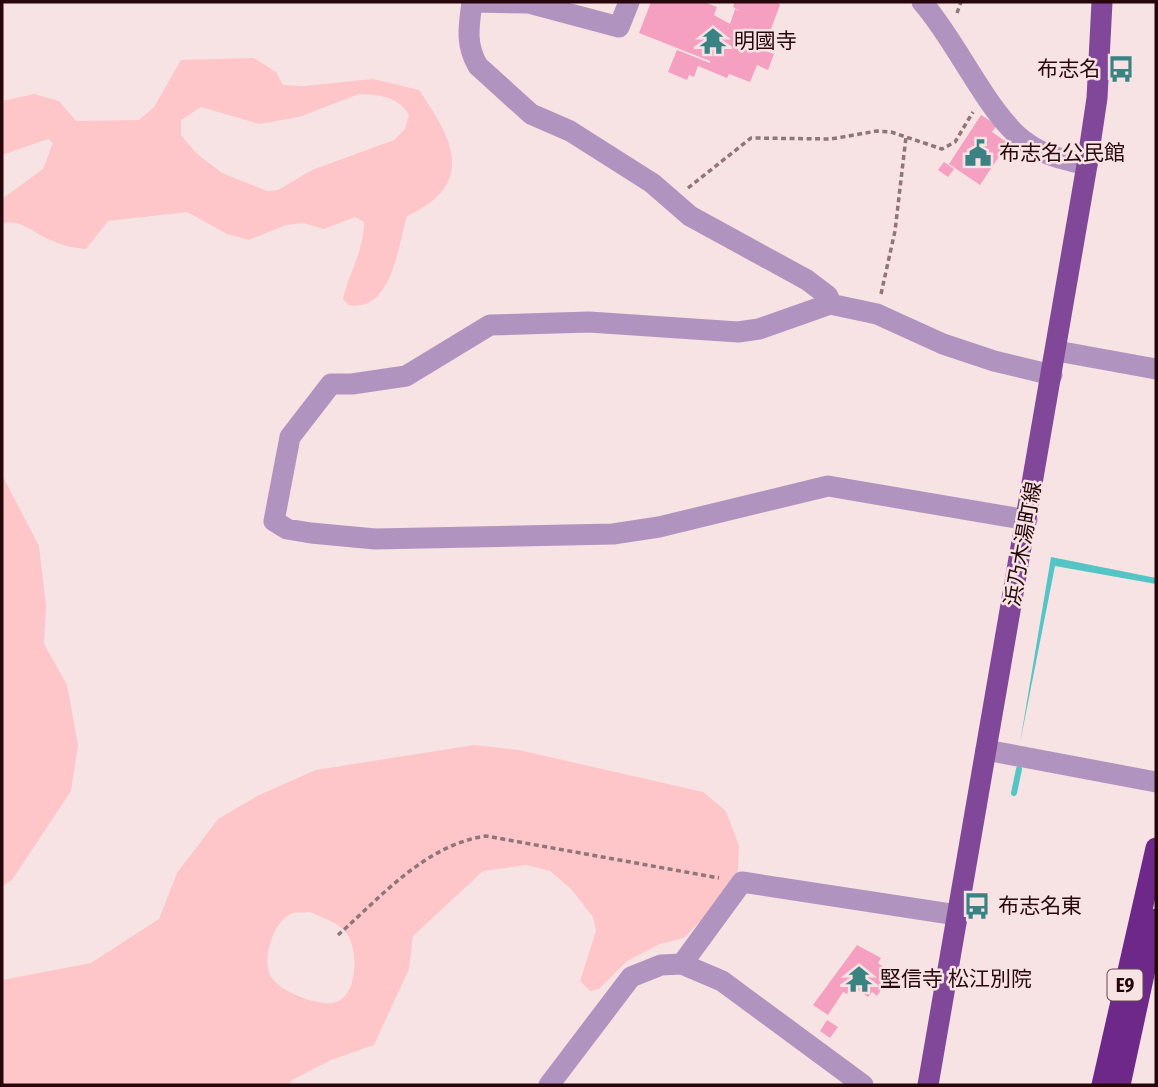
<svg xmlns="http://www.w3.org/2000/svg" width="1158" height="1087" viewBox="0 0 1158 1087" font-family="'Fira Sans Condensed','Noto Sans JP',sans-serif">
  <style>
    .green { fill: #fec6c9; fill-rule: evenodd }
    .water { fill: #55c4c4 }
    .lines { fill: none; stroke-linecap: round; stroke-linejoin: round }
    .stream { stroke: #55c4c4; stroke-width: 6 }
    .building { fill: #f59fc1 }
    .path { stroke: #907679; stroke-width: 3.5; stroke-dasharray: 5 3.5; stroke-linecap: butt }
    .minor { stroke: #b193bf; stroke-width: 21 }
    .major { stroke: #814899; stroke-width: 21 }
    .highway { stroke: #6e2889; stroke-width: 21 }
    .labels { text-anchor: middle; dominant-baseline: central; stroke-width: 5; stroke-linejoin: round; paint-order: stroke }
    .shield { fill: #f7e3e4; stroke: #65494c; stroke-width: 2 }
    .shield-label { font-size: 19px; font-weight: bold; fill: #27070b }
    .poi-label { font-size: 21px; fill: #27070b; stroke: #f7e3e4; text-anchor: start }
    .street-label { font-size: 21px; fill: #27070b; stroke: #f7e3e4 }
  </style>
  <rect width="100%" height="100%" fill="#f7e3e4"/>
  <!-- green -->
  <g class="green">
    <path d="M254 58 276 72 283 85 304 86 373 79 419 90C453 139 477 184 407 216 398 246 392 313 348 305L343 299C349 272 364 251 364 222L355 217 324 229 303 223 286 225 249 240 227 234 187 212 108 221 86 249C72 248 61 245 48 239 32 232 20 218 2 224V199L43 169 53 143 48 139 2 155V101L34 94 59 101 76 121 139 120 154 107 181 60ZM359 94C380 95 398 96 409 115L405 129 394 140 312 170 278 190 267 191 222 173 196 153 181 135V120L201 107 259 124 299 117Z"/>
    <path d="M2 475 39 546 46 606 44 644 67 685 78 745 71 791 12 880 2 886Z"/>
    <path d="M474 745 519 750 703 792 726 811 739 846 738 870 727 893 684 938 660 944 627 961 599 989 590 991 580 981 596 931 593 917 571 889 550 871 526 865 483 871 413 936 409 969 374 1045 331 1060 292 1080 288 1085H2V980L91 963 159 919 177 873 218 819 259 795 316 770ZM310 912C323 918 338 922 347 934 359 951 358 1000 332 1003 315 1005 278 991 270 975 262 957 274 919 293 913 298 912 305 913 310 912Z"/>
  </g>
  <!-- water -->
  <path class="water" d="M1051 557 1156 578V584L1055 566 1020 743Z"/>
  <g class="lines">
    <!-- stream -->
    <path class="stream" d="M1014 793 1019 769"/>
  </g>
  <!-- building -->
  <g class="building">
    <path d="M651 2H704L717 7 714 15 730 24 735 9 740 11 733 7 735 2H778L780 5 763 50 774 54 768 70 757 65 750 82 729 74 727 78 698 66 694 77 689 75 687 80 668 72 677 50 710 63V61L639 33Z"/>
    <path d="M981 115 997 125 992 132 1008 143 980 185 949 164Z"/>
    <path d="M944 162 954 169 948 177 938 170Z"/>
    <path d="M857 945 881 958 878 963 892 973 877 996 872 992 868 997 852 986 847 994 843 992 828 1015 813 1005Z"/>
    <path d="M827 1020 838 1027 830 1038 820 1031Z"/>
  </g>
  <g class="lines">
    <!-- path -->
    <g class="path">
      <path d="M957 13 961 2"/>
      <path d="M688 188 751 138 831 139 877 131 891 132 942 149 955 142 973 112"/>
      <path d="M881 294 895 231 906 137"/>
      <path d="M338 935C382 896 425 845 486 836L719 878"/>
    </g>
    <!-- minor -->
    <g class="minor">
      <path d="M472 2C469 26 465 44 478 66L531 114 570 131 652 183 690 216 807 280 828 296 830 304"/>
      <path d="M473 2 529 3 619 27 629 2"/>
      <path d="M922 2C957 41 989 117 1027 143 1045 156 1066 160 1087 165"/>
      <path d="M1057 351 1156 369"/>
      <path d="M1027 520 828 486 659 527 613 534 375 539 311 533 287 529 274 521 290 437 331 384H352L406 376 490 325 589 322 738 332 759 329 830 304 877 314 943 344 994 361 1052 375"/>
      <path d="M986 750 1156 782"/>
      <path d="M682 964 742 882 957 915"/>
      <path d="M549 1085 631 977 661 965 682 964 722 981 863 1085"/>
    </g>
    <!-- major -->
    <path class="major" d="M928 1085 1087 165 1097 98 1102 2"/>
    <!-- highway -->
    <g class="highway">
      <path d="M1102 1085 1156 848"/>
      <path d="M1120 1085 1156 919"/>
    </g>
  </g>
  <!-- icons -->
  <defs>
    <symbol id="temple-bare" viewBox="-9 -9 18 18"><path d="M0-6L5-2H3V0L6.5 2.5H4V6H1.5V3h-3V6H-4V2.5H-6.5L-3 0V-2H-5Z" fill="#3a8382" stroke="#f7e3e4" stroke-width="2.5" paint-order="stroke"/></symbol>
    <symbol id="bus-bare" viewBox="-9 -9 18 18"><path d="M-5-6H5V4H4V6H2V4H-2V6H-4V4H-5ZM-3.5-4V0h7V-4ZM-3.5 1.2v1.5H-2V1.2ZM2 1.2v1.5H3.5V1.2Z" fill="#3a8382" stroke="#f7e3e4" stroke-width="2.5" paint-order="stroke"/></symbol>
    <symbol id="civic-bare" viewBox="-9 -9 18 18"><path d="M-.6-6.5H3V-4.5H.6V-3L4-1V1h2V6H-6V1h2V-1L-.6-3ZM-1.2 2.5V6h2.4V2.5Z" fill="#3a8382" stroke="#f7e3e4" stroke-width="2.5" paint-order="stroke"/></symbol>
  </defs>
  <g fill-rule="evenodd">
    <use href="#temple-bare" x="694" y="22" width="38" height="38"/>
    <use href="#bus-bare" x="1102" y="50" width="38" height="38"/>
    <use href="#civic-bare" x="959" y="134" width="38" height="38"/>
    <use href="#bus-bare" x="958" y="887" width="38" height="38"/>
    <use href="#temple-bare" x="840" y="960" width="38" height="38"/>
  </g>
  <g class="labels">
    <!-- shield labels -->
    <rect class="shield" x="1107.5" y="969.5" width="35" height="31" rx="5"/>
    <g class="shield-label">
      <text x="1125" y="985">E9</text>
    </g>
    <!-- poi labels -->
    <g class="poi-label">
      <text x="734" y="41">明國寺</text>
      <text x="1100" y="69" text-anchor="end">布志名</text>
      <text x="999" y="153">布志名公民館</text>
      <text x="998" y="906">布志名東</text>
      <text x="880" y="979">堅信寺 松江別院</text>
    </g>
    <!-- street labels -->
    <g class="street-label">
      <text transform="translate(1023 544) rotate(-80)">浜乃木湯町線</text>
    </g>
  </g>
  <!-- border -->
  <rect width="1158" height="1087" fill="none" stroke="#27070b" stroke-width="7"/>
</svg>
